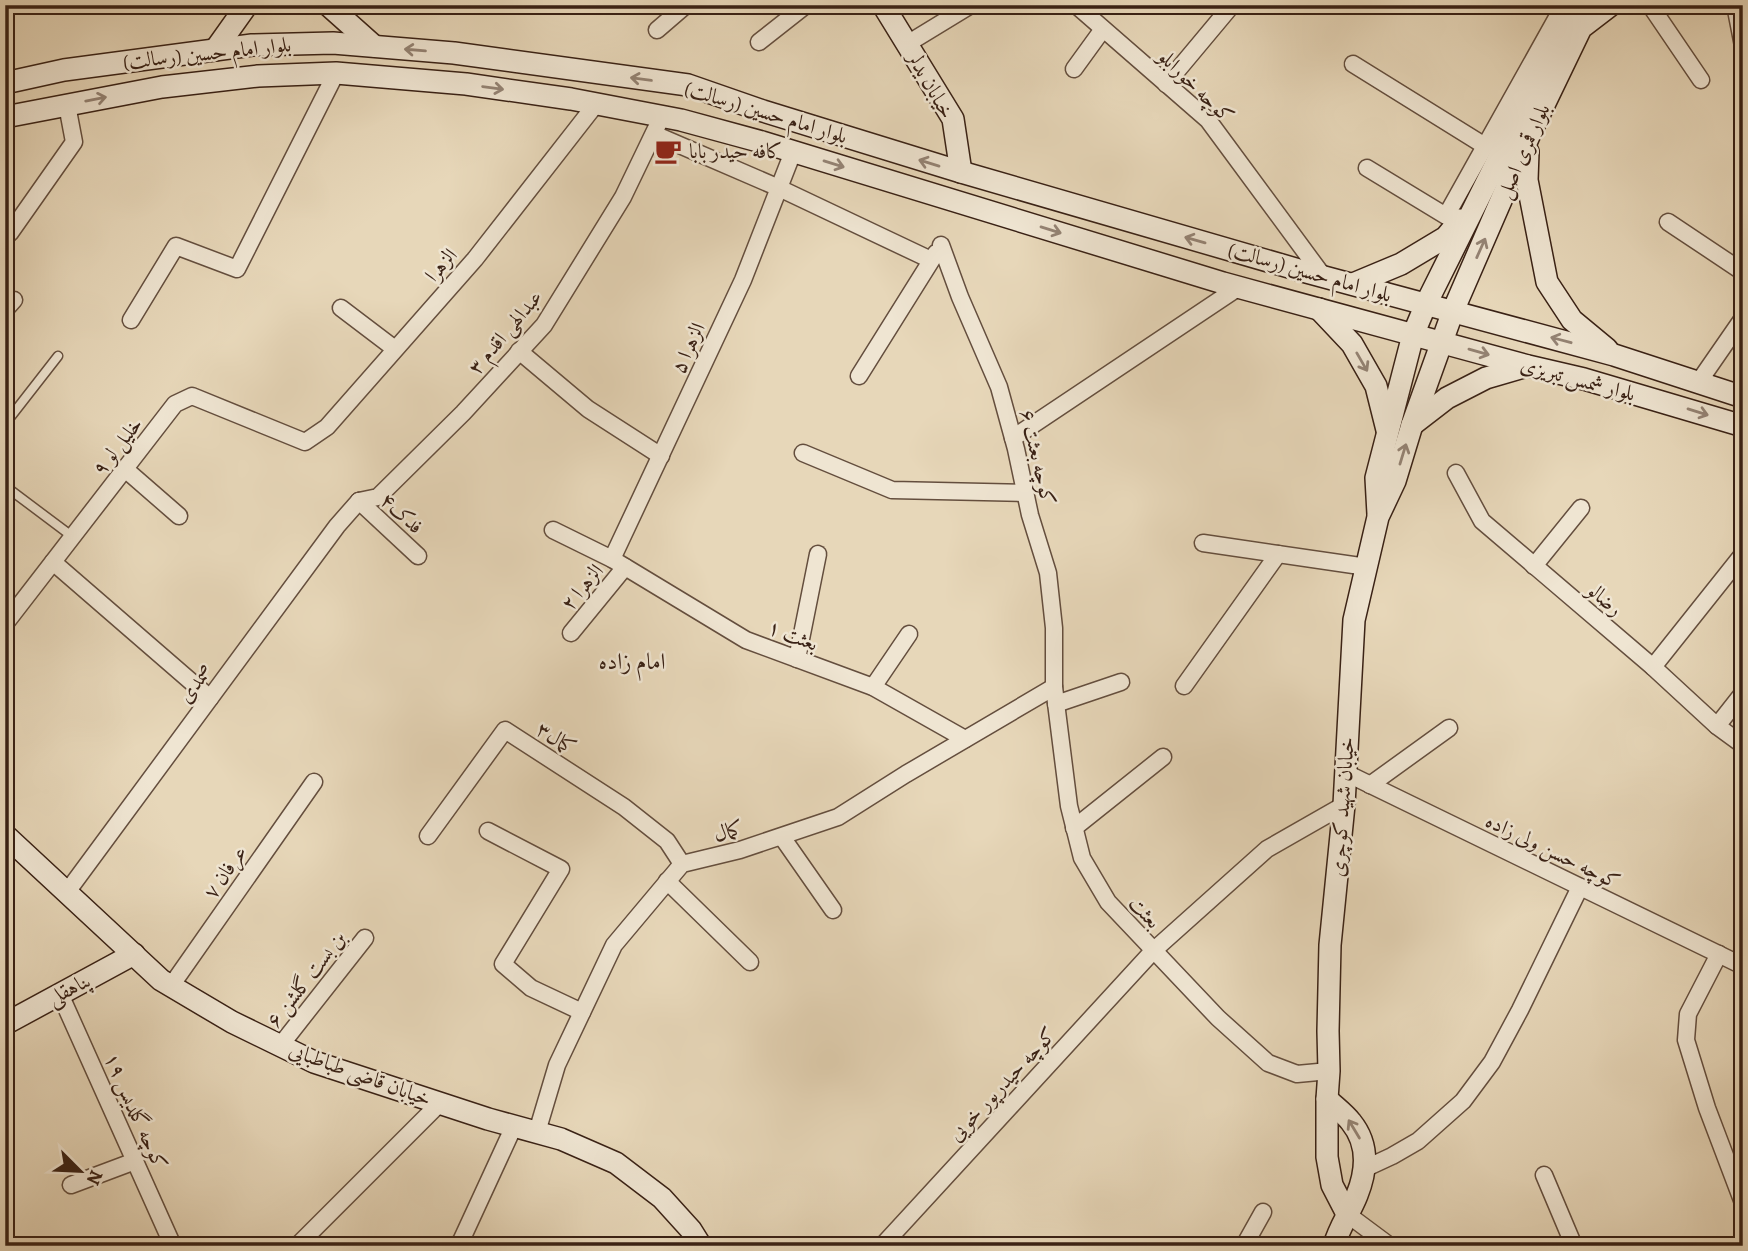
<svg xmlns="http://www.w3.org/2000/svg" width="1748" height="1251" viewBox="0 0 1748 1251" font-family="Alegreya,Amiri,serif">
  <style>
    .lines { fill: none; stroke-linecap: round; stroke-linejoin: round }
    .lane-casing { stroke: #644e3e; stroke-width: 11 }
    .street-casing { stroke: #644e3e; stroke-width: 19 }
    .secondary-casing { stroke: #392115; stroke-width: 24 }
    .lane { stroke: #efe5d2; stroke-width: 8 }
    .street { stroke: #efe5d2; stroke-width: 16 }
    .secondary { stroke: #efe5d2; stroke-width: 21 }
    .oneway { stroke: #948374 }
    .labels { text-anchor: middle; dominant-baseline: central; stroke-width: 5; stroke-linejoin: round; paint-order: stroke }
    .street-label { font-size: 21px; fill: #392115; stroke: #efe5d2 }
    .poi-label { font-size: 21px; fill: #392115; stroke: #efe5d2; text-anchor: start }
    .neighbourhood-label { font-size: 23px; fill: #392115; stroke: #efe5d2 }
  </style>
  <rect width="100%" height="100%" fill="#e7d7b9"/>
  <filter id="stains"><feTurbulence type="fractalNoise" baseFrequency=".00286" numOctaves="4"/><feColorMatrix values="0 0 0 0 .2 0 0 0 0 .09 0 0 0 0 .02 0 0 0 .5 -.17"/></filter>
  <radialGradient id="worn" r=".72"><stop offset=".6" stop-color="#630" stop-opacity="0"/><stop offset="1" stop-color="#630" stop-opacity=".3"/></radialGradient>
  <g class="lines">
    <defs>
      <g id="lane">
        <path d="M5 424 58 356"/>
        <path d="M5 486 73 537"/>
      </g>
      <g id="street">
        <path d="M1076 5 1208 120 1323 276"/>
        <path d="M1650 5 1701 80"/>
        <path d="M1735 5 1743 46"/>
        <path d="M657 30 686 5"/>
        <path d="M759 42 806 5"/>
        <path d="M907 44 971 5"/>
        <path d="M1353 64 1485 146"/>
        <path d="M1074 69 1103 29"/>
        <path d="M1166 84 1232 5"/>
        <path d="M654 134 779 188 931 260"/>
        <path d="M1367 168 1446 216 1564 5"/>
        <path d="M1668 222 1743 272"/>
        <path d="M10 233 74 142 67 105"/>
        <path d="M941 245 960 297 999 387 1016 449 1030 515 1048 573 1054 628V687L1069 806 1082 858 1108 902 1218 1018 1268 1063 1297 1074 1329 1071"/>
        <path d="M341 308 395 349"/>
        <path d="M5 310 14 300"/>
        <path d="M131 320 176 246 237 269 336 73"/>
        <path d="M519 351 588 409 661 456"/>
        <path d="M859 376 936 253"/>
        <path d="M1698 383 1743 318"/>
        <path d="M1013 438 1239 287"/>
        <path d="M803 453 892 490 1025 493"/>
        <path d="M125 469 179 516"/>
        <path d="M1456 473 1482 521 1653 667 1717 726 1743 745"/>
        <path d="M359 501 378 497 463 413 544 325 623 197 662 116"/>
        <path d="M359 501 418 556"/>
        <path d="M553 530 612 559 746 640 873 687 965 739"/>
        <path d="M1203 543 1367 567"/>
        <path d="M612 559 743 280 793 152"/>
        <path d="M53 562 210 698"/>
        <path d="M1534 566 1581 508"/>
        <path d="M5 624 175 404 192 396 305 442 327 427 475 259 596 104"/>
        <path d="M571 633 625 567"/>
        <path d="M797 659 818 554"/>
        <path d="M1653 667 1743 554"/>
        <path d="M1184 686 1278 554"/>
        <path d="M873 687 909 634"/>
        <path d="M1056 704 1121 682"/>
        <path d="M1717 726 1743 693"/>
        <path d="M1346 773 1743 966"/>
        <path d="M1370 785 1449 728"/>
        <path d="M1074 828 1163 757"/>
        <path d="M488 831 561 869 503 964 531 988 582 1012"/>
        <path d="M428 836 505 730 624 807 667 841 682 864"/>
        <path d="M782 837 833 910"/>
        <path d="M667 881 750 962"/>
        <path d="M67 892 337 526 359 501"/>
        <path d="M1719 954 1688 1014 1686 1040 1707 1108 1743 1203"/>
        <path d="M171 986 314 782"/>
        <path d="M60 994 173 1246"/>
        <path d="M280 1046 365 938"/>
        <path d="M537 1132 557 1065 614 945 682 864 740 850 838 817 906 774 1054 687"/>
        <path d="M1364 1169 1392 1156 1418 1141 1463 1101 1492 1062 1520 1010 1580 887"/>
        <path d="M1544 1175 1574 1246"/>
        <path d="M71 1185 135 1161"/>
        <path d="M1347 1214 1390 1246"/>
        <path d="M297 1246 440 1103"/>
        <path d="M456 1246 461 1241 514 1126"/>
        <path d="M882 1246 1153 951 1267 849 1344 805"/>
        <path d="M1244 1246 1263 1212"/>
      </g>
      <g id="secondary">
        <path d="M328 5 374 46"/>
        <path d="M883 5 953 119 961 172"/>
        <path d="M215 50 247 5"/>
        <path d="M5 83 64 70 252 45 333 43 454 53 688 85 763 111 961 172 1306 272 1614 355 1743 397"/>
        <path d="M5 117 162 87 258 76 336 73 466 84 571 99 681 120 762 142 1223 283 1528 366 1584 379 1743 426"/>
        <path d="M1528 152 1527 180 1547 282 1572 320 1607 349"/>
        <path d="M1353 284 1401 264 1446 237 1460 220"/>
        <path d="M1319 309 1352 344 1376 386 1387 430"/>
        <path d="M1412 425 1447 398 1486 378 1527 366"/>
        <path d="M1378 514 1376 478 1413 335 1426 304 1575 5"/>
        <path d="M5 835 161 980 232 1022 314 1062 488 1119 561 1139 616 1163 662 1198 691 1230 701 1246"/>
        <path d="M5 1024 134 954"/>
        <path d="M1327 1099C1334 1106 1344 1113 1351 1122 1369 1144 1367 1170 1357 1195 1350 1213 1339 1227 1334 1246"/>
        <path d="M1347 1214 1332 1185 1327 1157V1099L1329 1071 1328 1031 1330 945 1344 805 1354 620 1378 517 1395 481 1412 425 1453 311 1529 136 1581 28 1611 5"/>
      </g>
    </defs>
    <!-- lane casing -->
    <use href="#lane" class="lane-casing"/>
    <!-- street casing -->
    <use href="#street" class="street-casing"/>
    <!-- secondary casing -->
    <use href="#secondary" class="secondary-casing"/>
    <!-- lane -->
    <use href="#lane" class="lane"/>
    <!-- street -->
    <use href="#street" class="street"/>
    <!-- secondary -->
    <use href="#secondary" class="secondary"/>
  </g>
  <!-- one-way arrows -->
  <defs><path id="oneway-shaft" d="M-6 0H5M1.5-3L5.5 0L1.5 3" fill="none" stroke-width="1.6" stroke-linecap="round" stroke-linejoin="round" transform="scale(1.75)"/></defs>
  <g class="oneway">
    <use href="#oneway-shaft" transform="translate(415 50) rotate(-175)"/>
    <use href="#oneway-shaft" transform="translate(641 79) rotate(-172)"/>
    <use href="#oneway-shaft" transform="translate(493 88) rotate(8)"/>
    <use href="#oneway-shaft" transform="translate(96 99) rotate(-11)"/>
    <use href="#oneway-shaft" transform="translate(929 163) rotate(-163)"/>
    <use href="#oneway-shaft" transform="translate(834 164) rotate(17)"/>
    <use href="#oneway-shaft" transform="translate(1051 230) rotate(17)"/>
    <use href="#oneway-shaft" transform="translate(1195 240) rotate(-164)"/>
    <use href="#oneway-shaft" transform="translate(1481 248) rotate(-66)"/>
    <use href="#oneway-shaft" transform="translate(1561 340) rotate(-165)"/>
    <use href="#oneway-shaft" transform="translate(1479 352) rotate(16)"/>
    <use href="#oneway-shaft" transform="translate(1362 362) rotate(60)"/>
    <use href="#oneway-shaft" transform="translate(1698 412) rotate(17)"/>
    <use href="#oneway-shaft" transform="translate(1403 454) rotate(-73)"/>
    <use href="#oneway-shaft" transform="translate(1354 1129) rotate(-121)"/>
  </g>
  <!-- icons -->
  <defs>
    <symbol id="cafe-bare" viewBox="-9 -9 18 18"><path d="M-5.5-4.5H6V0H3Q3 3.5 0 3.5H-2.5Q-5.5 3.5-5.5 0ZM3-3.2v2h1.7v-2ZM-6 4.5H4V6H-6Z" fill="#8f2418" stroke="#efe5d2" stroke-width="2.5" paint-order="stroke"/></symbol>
  </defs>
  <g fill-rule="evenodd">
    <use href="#cafe-bare" x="649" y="132" width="38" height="38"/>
  </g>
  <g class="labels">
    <!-- street labels -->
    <g class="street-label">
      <text transform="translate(207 53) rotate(-6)">بلوار امام حسین (رسالت)</text>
      <text transform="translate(931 85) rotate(60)">خیابان یدلر</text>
      <text transform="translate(1196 86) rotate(44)">کوچه خورابلو</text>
      <text transform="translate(766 112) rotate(17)">بلوار امام حسین (رسالت)</text>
      <text transform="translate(1523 151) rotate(-66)">بلوار قمری اصل</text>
      <text transform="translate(441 265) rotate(-49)">الزهرا</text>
      <text transform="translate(1310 272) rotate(16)">بلوار امام حسین (رسالت)</text>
      <text transform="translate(505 332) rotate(-50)">عبدالهی اقدم ۳</text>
      <text transform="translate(688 348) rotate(-65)">الزهرا ۵</text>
      <text transform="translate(1578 379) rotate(15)">بلوار شمس تبریزی</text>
      <text transform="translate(117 446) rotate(-52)">خلیل لو ۹</text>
      <text transform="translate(1038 457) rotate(77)">کوچه بعثت ۶</text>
      <text transform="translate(402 513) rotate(43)">فدک۴</text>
      <text transform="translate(582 587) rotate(-50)">الزهرا ۲</text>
      <text transform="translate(1605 599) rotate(40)">رضالو</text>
      <text transform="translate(793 635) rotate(21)">بعثت ۱</text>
      <text transform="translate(195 683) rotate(-54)">صمدی</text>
      <text transform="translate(556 738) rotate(33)">کمال۳</text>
      <text transform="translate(1342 807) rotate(-86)">خیابان شهید کوچری</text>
      <text transform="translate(728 831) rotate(-15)">کمال</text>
      <text transform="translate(1553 851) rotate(26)">کوچه حسن ولی زاده</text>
      <text transform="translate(225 872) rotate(-55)">عرفان ۷</text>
      <text transform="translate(1145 912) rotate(47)">بعثت</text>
      <text transform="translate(306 979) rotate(-52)">بن بست گلشن ۶</text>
      <text transform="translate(69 989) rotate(-28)">پناهقلی</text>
      <text transform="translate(360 1074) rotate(20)">خیابان قاضی طباطبایی</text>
      <text transform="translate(1002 1084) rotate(-47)">کوچه حیدرپور خویی</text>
      <text transform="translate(136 1111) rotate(66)">کوچه گلدیس ۱۹</text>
    </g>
    <!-- poi labels -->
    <g class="poi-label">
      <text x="689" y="151">کافه حیدر بابا</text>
    </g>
    <!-- neighbourhood labels -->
    <g class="neighbourhood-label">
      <text x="632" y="661">امام زاده</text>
    </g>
  </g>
  <!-- margin -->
  <rect width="1748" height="1251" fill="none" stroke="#e7d7b9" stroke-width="28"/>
  <rect x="7" y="7" width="1734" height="1237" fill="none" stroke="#392115" stroke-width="3.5"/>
  <rect x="14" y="14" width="1720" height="1223" fill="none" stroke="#392115" stroke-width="2"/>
  <!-- north arrow -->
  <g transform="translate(80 1171) rotate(114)" stroke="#efe5d2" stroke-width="5" paint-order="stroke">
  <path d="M0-5L12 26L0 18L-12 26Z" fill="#392115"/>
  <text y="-10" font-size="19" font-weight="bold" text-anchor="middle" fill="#392115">N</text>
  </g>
  <rect width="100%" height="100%" filter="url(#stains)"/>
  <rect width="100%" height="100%" fill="url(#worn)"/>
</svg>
